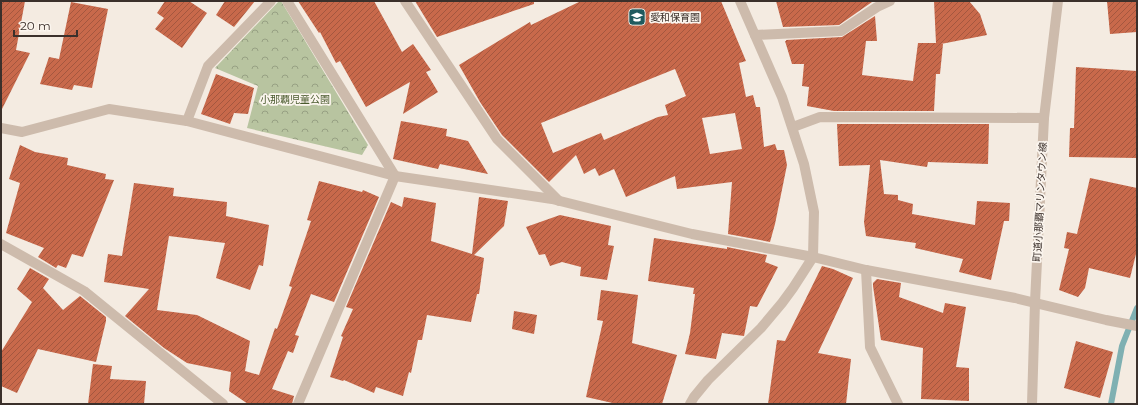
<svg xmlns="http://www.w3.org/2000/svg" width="1138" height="405" viewBox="0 0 1138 405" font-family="Montserrat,'Noto Sans JP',sans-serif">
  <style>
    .forest { fill: url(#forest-crowns) }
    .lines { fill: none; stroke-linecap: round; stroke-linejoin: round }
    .stream { stroke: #7fb0b2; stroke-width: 6 }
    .building { fill: url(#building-hatch); fill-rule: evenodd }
    .minor { stroke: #cdbbac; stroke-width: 10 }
    .labels { text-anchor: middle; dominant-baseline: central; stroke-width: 3.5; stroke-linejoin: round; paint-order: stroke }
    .poi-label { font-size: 10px; fill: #3b302b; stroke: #fbf5ee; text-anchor: start }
    .park-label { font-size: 10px; fill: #4a5a2e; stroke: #fbf5ee }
    .street-label { font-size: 10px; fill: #3b302b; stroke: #fbf5ee }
  </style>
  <defs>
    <pattern id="forest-crowns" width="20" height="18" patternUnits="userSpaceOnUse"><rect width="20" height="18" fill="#b8c4a0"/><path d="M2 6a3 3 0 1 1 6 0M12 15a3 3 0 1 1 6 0" fill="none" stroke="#97a083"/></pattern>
    <pattern id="building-hatch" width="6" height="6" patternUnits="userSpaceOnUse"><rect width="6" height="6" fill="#c8694b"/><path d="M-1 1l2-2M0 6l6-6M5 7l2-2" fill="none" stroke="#a4573f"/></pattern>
  </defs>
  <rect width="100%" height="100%" fill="#f4ebe1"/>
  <!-- forest -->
  <path class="forest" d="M279 1H281L368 145 362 155 247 128 258 86 215 68Z"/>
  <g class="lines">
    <!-- stream -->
    <path class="stream" d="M1111 404 1122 346 1137 308"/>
  </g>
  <!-- building -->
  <g class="building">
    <path d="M1 1H25L16 50 30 53 1 111Z"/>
    <path d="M165 1H189L207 13 182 48 155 29 164 18 157 13Z"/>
    <path d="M225 1H255L234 27 216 15Z"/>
    <path d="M298 1H374L402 52 413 44 431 70 426 72 438 92 403 114 410 82 366 107 340 61 336 63 320 32 319 33Z"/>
    <path d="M415 1H534V4L437 37Z"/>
    <path d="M581 1H721L746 61 739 63 746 97 753 95 756 107H760L764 147 775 144 777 150H784L787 165 775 224 770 242 728 234 732 182 677 189 675 176 626 197 614 169 599 176 595 168 584 174 576 155 549 182 502 135 480 102 459 65 530 22 531 25ZM675 69 686 96 665 105 668 115 658 117 604 140 601 133 553 153 541 123ZM735 113 742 149 710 154 702 118Z"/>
    <path d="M776 1H872V2L839 25 783 27Z"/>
    <path d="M934 1H969L980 14 987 35 941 44H943L940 74H936L934 111H834L807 106 809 87 802 86 804 64H792L785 41H786V40L842 37 875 16 877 41H866L862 75 913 81 918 43H936Z"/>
    <path d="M1107 1H1137V32L1110 34Z"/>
    <path d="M71 2 108 9 92 88 74 85 72 90 40 84 49 57 59 59Z"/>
    <path d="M1076 67 1137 71V158L1069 157 1070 128H1074Z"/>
    <path d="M216 74 254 88 248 114 234 113 230 124 201 114Z"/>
    <path d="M401 121 447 129 446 136 468 141 488 174 440 164 438 169 393 159Z"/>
    <path d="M837 124H989L988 164 928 162 927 167 880 160 884 194 898 195V200L913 204 912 214 975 225 977 201 1010 203 1009 221H1004L991 280 959 272 963 259 915 248 916 243 866 236 864 222 870 165 839 166Z"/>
    <path d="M20 145 35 152 68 158 67 165 106 174 105 179 114 180 83 257 72 254 66 268 58 265 56 268 38 257 44 248 6 233 20 183 9 179Z"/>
    <path d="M1090 178 1137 188V250L1130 278 1089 268 1085 288 1078 297 1059 290 1069 249 1064 248 1067 232 1077 234Z"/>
    <path d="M319 181 362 192 363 190 379 197 334 302 311 294 295 335 299 336 293 353 288 351 272 389 294 396 292 404H248L229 391 231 372 187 363 164 348 125 316 149 289 104 282 108 254 122 256 134 183 174 188 173 196 227 202 226 216 269 225 263 266 259 265 250 290 216 278 225 243 169 236 157 310 197 315 250 341 245 371 259 375 275 328 277 329 292 287 289 286 311 221 307 220Z"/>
    <path d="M404 197 436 203 431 241 472 254 479 197 508 201 504 226 474 255 484 258 479 294H477L471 322 427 315 422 340H418L411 373 409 372 403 396 376 387 374 393 344 380 343 381 330 377 343 337 341 336 353 309 346 307 391 202 402 207Z"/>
    <path d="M560 215 611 226 608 245 614 246 607 280 580 276 581 267 562 262 550 266 545 254 539 255 526 227Z"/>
    <path d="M654 238 727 249V247L767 255 765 262 778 267 757 307 750 306 744 336 722 333 716 359 685 354 690 333 695 294H693L694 288 648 281Z"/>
    <path d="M822 266 833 269 853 278 818 353 851 359 846 404H768L777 340 785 341Z"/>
    <path d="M30 268 49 279 43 288 63 310 80 296 106 317V321L96 362 38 349 17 393 1 386V352L32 302 17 289Z"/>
    <path d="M877 279 901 283 899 297 943 313 945 303 966 307 956 367 969 368V401L921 399 923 348 881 340 873 286V283Z"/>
    <path d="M601 290 638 295 632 343 677 355 662 404H617L586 397 603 321 597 320Z"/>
    <path d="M514 311 537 315 534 334 512 329Z"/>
    <path d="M1076 341 1113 352 1100 398 1064 388Z"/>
    <path d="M93 364 112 366 110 379 146 381 144 404H88Z"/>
  </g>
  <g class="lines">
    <!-- minor -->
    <g class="minor">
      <path d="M287 1 395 176"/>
      <path d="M405 1 497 139 559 201"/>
      <path d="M755 35 841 31 877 7 890 1"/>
      <path d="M187 121 208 66 271 1"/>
      <path d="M793 127 820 117 1044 118"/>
      <path d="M1 128 22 132 109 109 187 121 395 176 552 199 692 234 813 257 866 270 1015 298 1106 320 1137 326"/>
      <path d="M1 244 84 291 223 404"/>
      <path d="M866 270 870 347 898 404"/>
      <path d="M298 404 395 176"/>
      <path d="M690 404 694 397 708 380 761 328 782 303 793 288 813 257 814 212 804 164 782 97 740 1"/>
      <path d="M1032 404 1035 302 1044 118 1058 1"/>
    </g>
  </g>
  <!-- icons -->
  <defs>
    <symbol id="school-square" viewBox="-11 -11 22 22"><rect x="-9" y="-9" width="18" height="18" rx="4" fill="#1f5a5e" stroke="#fbf5ee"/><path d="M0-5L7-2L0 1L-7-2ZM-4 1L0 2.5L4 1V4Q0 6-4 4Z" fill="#fff"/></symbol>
  </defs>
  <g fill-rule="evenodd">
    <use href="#school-square" x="627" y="7" width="20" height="20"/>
  </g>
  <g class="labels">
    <!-- poi labels -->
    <g class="poi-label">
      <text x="650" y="17">愛和保育園</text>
    </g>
    <!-- park labels -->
    <g class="park-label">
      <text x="295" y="99">小那覇児童公園</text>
    </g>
    <!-- street labels -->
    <g class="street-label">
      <text transform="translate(1040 202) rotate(-87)">町道小那覇マリンタウン線</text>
    </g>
  </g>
  <!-- border -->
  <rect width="1138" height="405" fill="none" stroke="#3b302b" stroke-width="4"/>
  <!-- scale -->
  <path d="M14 30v6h63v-6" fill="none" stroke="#3b302b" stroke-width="2"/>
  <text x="20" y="30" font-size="12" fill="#3b302b" stroke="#fbf5ee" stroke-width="3" paint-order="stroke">20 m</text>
</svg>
